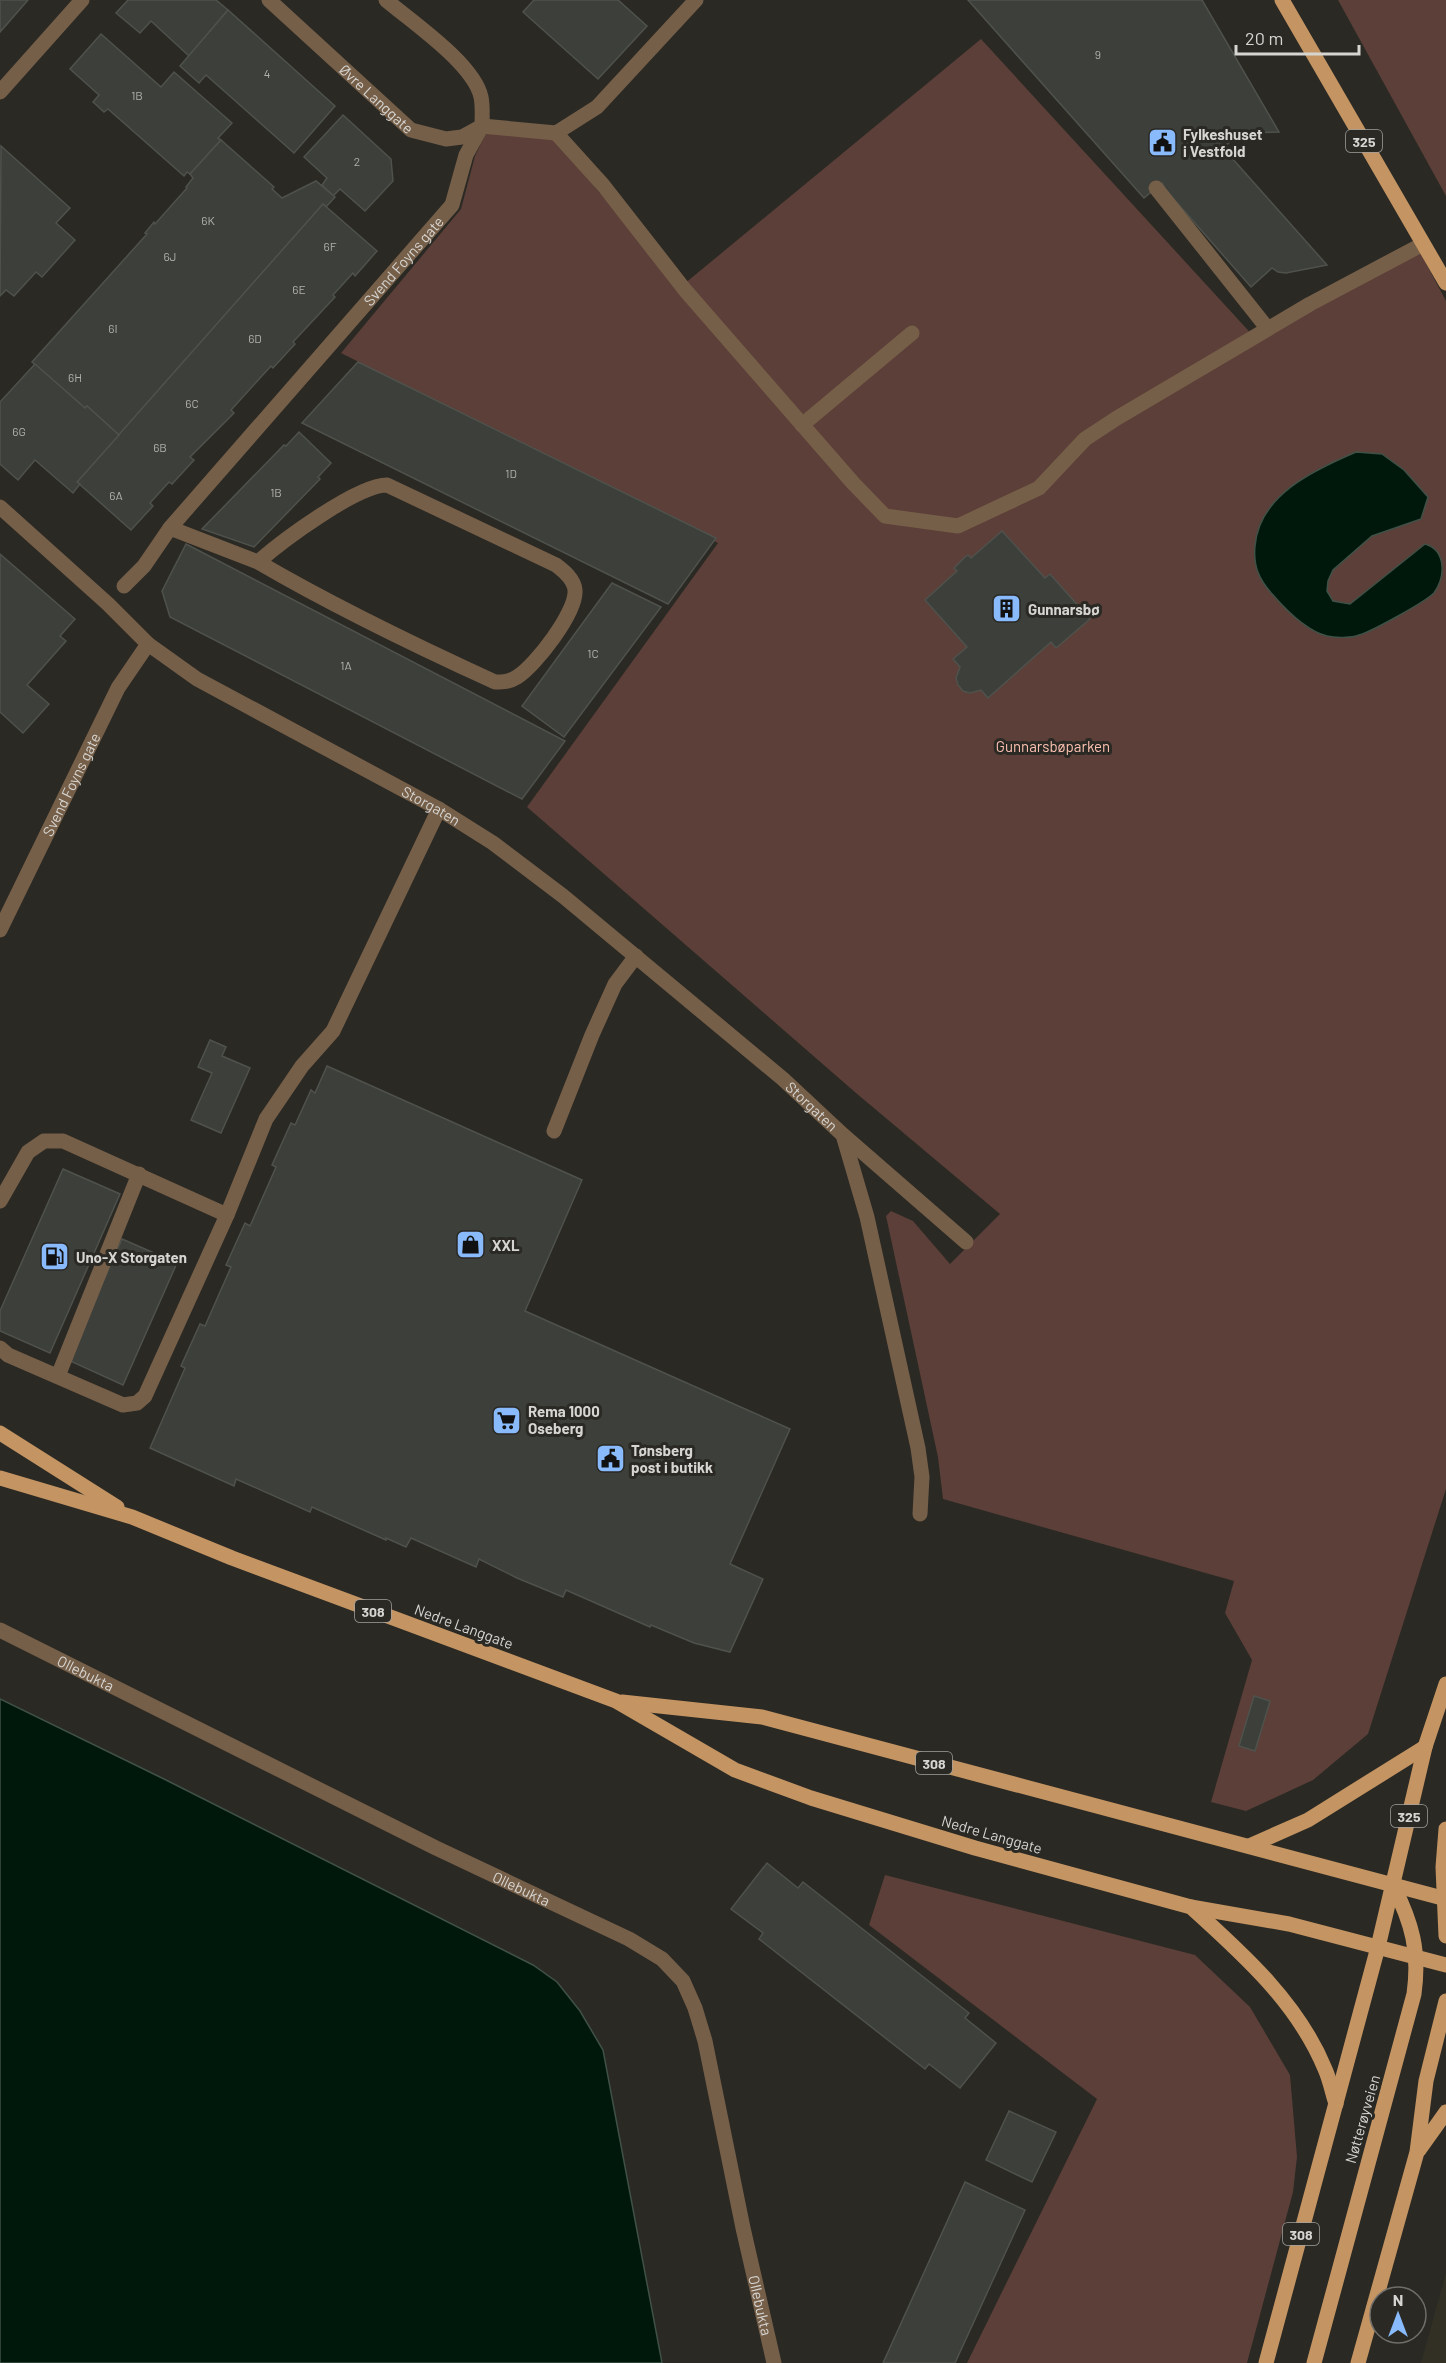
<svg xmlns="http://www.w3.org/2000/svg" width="1446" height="2363" viewBox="0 0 1446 2363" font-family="Barlow,sans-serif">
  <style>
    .built { fill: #323025 }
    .green { fill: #5b3f38 }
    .water { fill: #00180c; stroke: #405147; stroke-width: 1.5 }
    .building { fill: #3c3f3a; stroke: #4f524c; stroke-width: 1.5 }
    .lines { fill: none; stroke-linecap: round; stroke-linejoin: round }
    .service { stroke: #765f48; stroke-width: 15 }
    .pedestrian { stroke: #765f48; stroke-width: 15 }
    .minor { stroke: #765f48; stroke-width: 15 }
    .primary { stroke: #c49462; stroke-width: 15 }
    .labels { text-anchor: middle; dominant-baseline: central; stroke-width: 6; stroke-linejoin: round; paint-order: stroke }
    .number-label { font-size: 12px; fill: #b0b0ac }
    .shield { fill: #2a2924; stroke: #a2a19e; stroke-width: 1.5 }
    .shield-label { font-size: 14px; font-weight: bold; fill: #d6d5d2 }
    .street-label { font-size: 15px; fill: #d6d5d2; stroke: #2a2924 }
    .poi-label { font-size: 15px; font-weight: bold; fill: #d6d5d2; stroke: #2a2924; text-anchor: start }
    .park-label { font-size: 15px; fill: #fdc1b1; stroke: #2a2924 }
  </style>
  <rect width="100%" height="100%" fill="#2a2924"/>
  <!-- built -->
  <path class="built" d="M1446 2273V2363H1421Z"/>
  <!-- green -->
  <g class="green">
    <path d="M1338 0H1446V196Z"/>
    <path d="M981 39 1257 340 1420 252 1446 301V1489L1368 1734 1313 1780 1246 1811 1211 1802 1252 1660 1225 1613 1234 1581 943 1499 938 1457 886 1216 891 1211 913 1221 950 1264 1000 1214 856 1093 527 807 718 543 341 353 461 209 475 156 487 131 555 138 678 289Z"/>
    <path d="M885 1875 1195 1955 1250 2007 1290 2075 1297 2157 1293 2192 1247 2363H967L1097 2099 869 1925Z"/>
  </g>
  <!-- water -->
  <g class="water">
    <path d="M1356 452 1382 454 1404 470 1428 497 1421 519 1372 536 1333 570 1328 581 1327 591 1333 601 1350 604 1425 544C1446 550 1446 576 1434 593 1425 602 1371 632 1359 635 1352 638 1335 638 1327 636 1307 631 1286 610 1273 595 1259 580 1253 566 1255 546 1259 495 1314 470 1356 452Z"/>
    <path d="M0 1699 164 1779 533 1965 557 1982 580 2011 603 2050 662 2363H0Z"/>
  </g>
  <!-- building -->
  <g class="building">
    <path d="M0 0H28L0 32Z"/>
    <path d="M128 0H216L228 10 189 56 151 21 140 33 116 13Z"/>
    <path d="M534 0H618L647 26 598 79 523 12Z"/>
    <path d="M968 0H1202L1279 132 1245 133 1239 138 1237 136 1223 148 1327 265 1286 273 1278 272 1272 268 1251 287 1165 189 1162 183 1144 198Z"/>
    <path d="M228 10 335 106 294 153 206 75 199 83 180 66Z"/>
    <path d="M101 34 161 87 174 72 232 123 218 138 221 140 190 174 187 172 184 176 108 109 104 112 93 102 99 95 70 69Z"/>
    <path d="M343 115 391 159 393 181 365 211 340 189 333 196 322 185 327 178 304 157Z"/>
    <path d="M221 140 274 187 272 189 282 198 316 181 335 197 326 207 323 204 119 435 87 406 85 408 32 362 147 234 145 233 154 222 155 224 187 188 186 187 193 178 190 174Z"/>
    <path d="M1 146 70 208 56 223 75 240 42 277 36 272 14 296 6 290 0 296Z"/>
    <path d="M323 204 377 251 355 276 353 273 333 295 335 297 293 342 295 344 273 368 271 366 231 410 234 413 190 457 194 460 172 484 169 482 150 503 153 506 131 530 77 482Z"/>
    <path d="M358 362 716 538 668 604 302 423Z"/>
    <path d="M35 364 85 408 87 406 119 435 77 482 80 484 73 493 35 460 18 480 0 464V402Z"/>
    <path d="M299 432 331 463 318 477 320 479 254 547 202 529 284 445 286 446Z"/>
    <path d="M1002 531 1045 578 1050 574 1090 619 1056 648 1051 642 988 698 981 690 970 693 963 691 958 685 956 678 960 667 953 659 967 647 925 600 957 571 954 568 965 557 968 555 971 558Z"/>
    <path d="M186 544 565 741 522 799 170 617 162 591Z"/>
    <path d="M0 554 75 619 60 636 66 641 27 685 49 704 23 733 0 712Z"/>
    <path d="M612 583 661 607 564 737 522 706Z"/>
    <path d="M210 1040 226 1047 222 1056 250 1068 221 1133 191 1120 212 1073 198 1067Z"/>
    <path d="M327 1066 582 1180 525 1311 790 1429 730 1564 763 1579 730 1652 694 1643 651 1625 650 1627 566 1590 563 1597 517 1578 479 1559 476 1567 411 1538 406 1547 386 1538V1540L312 1507 310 1512 236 1479 234 1486 150 1448 185 1368 181 1366 200 1324 205 1326 231 1267 226 1265 245 1223 250 1226 276 1167 272 1165 291 1123 295 1125 311 1090 315 1093Z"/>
    <path d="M63 1169 120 1194 50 1353 0 1331V1311Z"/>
    <path d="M122 1239 177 1263 123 1385 68 1360Z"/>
    <path d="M1254 1696 1270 1701 1255 1751 1239 1746Z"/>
    <path d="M767 1863 798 1888 803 1882 969 2013 965 2018 996 2043 960 2088 929 2064 925 2069 759 1939 763 1933 731 1909Z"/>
    <path d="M1009 2111 1056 2132 1032 2182 986 2160Z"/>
    <path d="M965 2182 1025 2210 955 2363H883Z"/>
  </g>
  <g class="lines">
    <!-- service -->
    <g class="service">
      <path d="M556 133 603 185 685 290 853 483 885 516 958 526 1039 488 1085 439 1117 418 1310 304 1423 244"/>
      <path d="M1156 188 1268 329"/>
      <path d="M802 425 912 333"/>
      <path d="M554 1131 592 1035 615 984 636 956"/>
      <path d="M0 1201 28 1152 44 1141H63L227 1215"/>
      <path d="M0 1348 8 1355 123 1405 137 1403 145 1396 227 1215 266 1119 302 1066 333 1031 439 809"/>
      <path d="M58 1376 139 1174"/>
    </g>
    <!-- pedestrian -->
    <path class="pedestrian" id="s1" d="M124 586 144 566 170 528 452 205 466 155 482 126"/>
    <!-- minor -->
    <g class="minor">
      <path id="s2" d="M269 0 411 130 446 139 462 137 482 126"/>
      <path d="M386 0C412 22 474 64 481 97 483 106 482 117 482 126"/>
      <path d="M0 92 82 0"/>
      <path d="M482 126 556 133 597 107 696 0"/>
      <path id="s3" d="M0 507 108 604 148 644 197 679 439 809 493 843 563 896 783 1079 843 1135 966 1242"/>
      <path d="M170 528 258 562C282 541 357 485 387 485L556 565C564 571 574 579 575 590 577 612 535 666 517 677 509 682 503 682 495 682 414 645 335 607 258 562"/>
      <path id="s4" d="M0 930 118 688 148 644"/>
      <path d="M843 1135 867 1217 918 1448 922 1477 920 1514"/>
      <path id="s5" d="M0 1630 436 1848 629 1939 662 1959 683 1981 695 2008 705 2041 743 2228 774 2363"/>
    </g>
    <!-- primary -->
    <g class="primary">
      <path d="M1282 0 1446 283"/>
      <path d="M0 1433 117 1507"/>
      <path d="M0 1478 132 1517 232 1558 616 1701 735 1770 811 1798 975 1848 1191 1907 1289 1924 1446 1965"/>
      <path d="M622 1702 762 1717 1446 1899"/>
      <path d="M1446 1829 1443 1867 1446 1936"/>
      <path d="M1249 1846 1308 1820 1425 1747"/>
      <path d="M1191 1907C1243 1954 1298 2003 1325 2069 1330 2080 1332 2092 1336 2104"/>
      <path d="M1419 2150 1446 2112"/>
      <path d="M1266 2363 1378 1947 1425 1747 1446 1684"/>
      <path d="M1314 2363 1414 1994C1420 1951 1412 1923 1393 1885"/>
      <path d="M1358 2363 1417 2152 1426 2081 1446 2001"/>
    </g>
  </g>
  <!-- icons -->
  <defs>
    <symbol id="civic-square" viewBox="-11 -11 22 22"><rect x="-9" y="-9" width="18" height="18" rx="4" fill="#88bafc" stroke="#2a2924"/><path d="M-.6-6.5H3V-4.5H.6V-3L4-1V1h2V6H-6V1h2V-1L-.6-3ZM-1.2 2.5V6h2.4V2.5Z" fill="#111"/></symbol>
    <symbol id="building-square" viewBox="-11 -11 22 22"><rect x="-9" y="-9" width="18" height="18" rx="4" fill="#88bafc" stroke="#2a2924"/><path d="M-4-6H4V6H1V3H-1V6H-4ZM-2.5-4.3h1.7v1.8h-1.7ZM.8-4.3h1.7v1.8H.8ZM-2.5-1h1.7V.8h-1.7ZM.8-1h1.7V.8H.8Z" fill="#111"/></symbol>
    <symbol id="shop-square" viewBox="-11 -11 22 22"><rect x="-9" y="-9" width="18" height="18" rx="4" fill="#88bafc" stroke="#2a2924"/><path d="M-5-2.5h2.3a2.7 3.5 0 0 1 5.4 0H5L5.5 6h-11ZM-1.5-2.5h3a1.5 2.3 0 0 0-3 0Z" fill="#111"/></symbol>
    <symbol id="fuel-square" viewBox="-11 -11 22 22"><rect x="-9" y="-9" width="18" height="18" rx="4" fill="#88bafc" stroke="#2a2924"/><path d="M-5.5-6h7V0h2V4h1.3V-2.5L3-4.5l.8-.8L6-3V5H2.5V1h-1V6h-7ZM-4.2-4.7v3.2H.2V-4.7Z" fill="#111"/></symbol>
    <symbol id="supermarket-square" viewBox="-11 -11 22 22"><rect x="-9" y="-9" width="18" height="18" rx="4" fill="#88bafc" stroke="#2a2924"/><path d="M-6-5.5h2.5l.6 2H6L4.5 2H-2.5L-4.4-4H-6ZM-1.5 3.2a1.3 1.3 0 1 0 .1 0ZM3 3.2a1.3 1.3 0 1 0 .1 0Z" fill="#111"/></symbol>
  </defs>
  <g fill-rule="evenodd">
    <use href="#civic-square" x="1146" y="126" width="33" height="33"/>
    <use href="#building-square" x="990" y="592" width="33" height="33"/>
    <use href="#shop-square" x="454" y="1228" width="33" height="33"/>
    <use href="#fuel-square" x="38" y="1240" width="33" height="33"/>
    <use href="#supermarket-square" x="490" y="1404" width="33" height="33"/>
    <use href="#civic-square" x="594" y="1442" width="33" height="33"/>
  </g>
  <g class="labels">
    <!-- number labels -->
    <g class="number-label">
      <text x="1098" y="54">9</text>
      <text x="267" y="73">4</text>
      <text x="137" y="95">1B</text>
      <text x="357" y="161">2</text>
      <text x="208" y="220">6K</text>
      <text x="330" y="246">6F</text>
      <text x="170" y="256">6J</text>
      <text x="299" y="289">6E</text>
      <text x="113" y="328">6I</text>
      <text x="255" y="338">6D</text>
      <text x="75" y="377">6H</text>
      <text x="192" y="403">6C</text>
      <text x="19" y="431">6G</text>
      <text x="160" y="447">6B</text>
      <text x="511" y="473">1D</text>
      <text x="276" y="492">1B</text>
      <text x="116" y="495">6A</text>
      <text x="593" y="653">1C</text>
      <text x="346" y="665">1A</text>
    </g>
    <!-- shield labels -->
    <g class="shield">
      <rect x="1346" y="130" width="36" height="22" rx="4.5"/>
      <rect x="355" y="1600" width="36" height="22" rx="4.5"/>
      <rect x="916" y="1752" width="36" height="22" rx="4.5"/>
      <rect x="1391" y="1805" width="36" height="22" rx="4.5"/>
      <rect x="1283" y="2223" width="36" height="22" rx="4.5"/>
    </g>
    <g class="shield-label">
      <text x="1364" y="141">325</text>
      <text x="373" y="1611">308</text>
      <text x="934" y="1763">308</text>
      <text x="1409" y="1816">325</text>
      <text x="1301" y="2234">308</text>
    </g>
    <!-- street labels -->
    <g class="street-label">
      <text stroke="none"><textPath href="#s2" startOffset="146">Øvre Langgate</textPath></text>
      <text stroke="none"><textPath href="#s1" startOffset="429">Svend Foyns gate</textPath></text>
      <text stroke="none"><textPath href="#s4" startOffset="162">Svend Foyns gate</textPath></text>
      <text stroke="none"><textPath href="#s3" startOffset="528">Storgaten</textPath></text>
      <text stroke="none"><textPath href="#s3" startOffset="1014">Storgaten</textPath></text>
      <text transform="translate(464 1626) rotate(20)">Nedre Langgate</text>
      <text stroke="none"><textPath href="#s5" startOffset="96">Ollebukta</textPath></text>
      <text transform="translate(992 1834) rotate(16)">Nedre Langgate</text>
      <text stroke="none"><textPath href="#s5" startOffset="582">Ollebukta</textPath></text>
      <text transform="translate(1362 2119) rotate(-74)">Nøtterøyveien</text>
      <text stroke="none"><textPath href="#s5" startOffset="1104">Ollebukta</textPath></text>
    </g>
    <!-- poi labels -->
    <g class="poi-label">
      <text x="1183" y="134">Fylkeshuset<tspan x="1183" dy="17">i Vestfold</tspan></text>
      <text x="1028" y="609">Gunnarsbø</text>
      <text x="492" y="1245">XXL</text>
      <text x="76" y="1257">Uno-X Storgaten</text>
      <text x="528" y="1411">Rema 1000<tspan x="528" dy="17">Oseberg</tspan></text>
      <text x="631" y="1450">Tønsberg<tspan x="631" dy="17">post i butikk</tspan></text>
    </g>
    <!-- park labels -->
    <g class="park-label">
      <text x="1053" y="746">Gunnarsbøparken</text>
    </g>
  </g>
  <!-- north arrow -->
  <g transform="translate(1398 2315)"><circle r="28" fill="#2a2924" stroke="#6f6e6a" stroke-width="1.5"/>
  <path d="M0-4.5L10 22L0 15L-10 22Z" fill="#88bafc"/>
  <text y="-9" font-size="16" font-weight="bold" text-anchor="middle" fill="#d6d5d2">N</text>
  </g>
  <!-- scale -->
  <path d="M1236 45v9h123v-9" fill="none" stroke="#d6d5d2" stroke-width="3"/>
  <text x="1245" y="45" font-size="18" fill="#d6d5d2" stroke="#2a2924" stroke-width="4.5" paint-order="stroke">20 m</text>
</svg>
